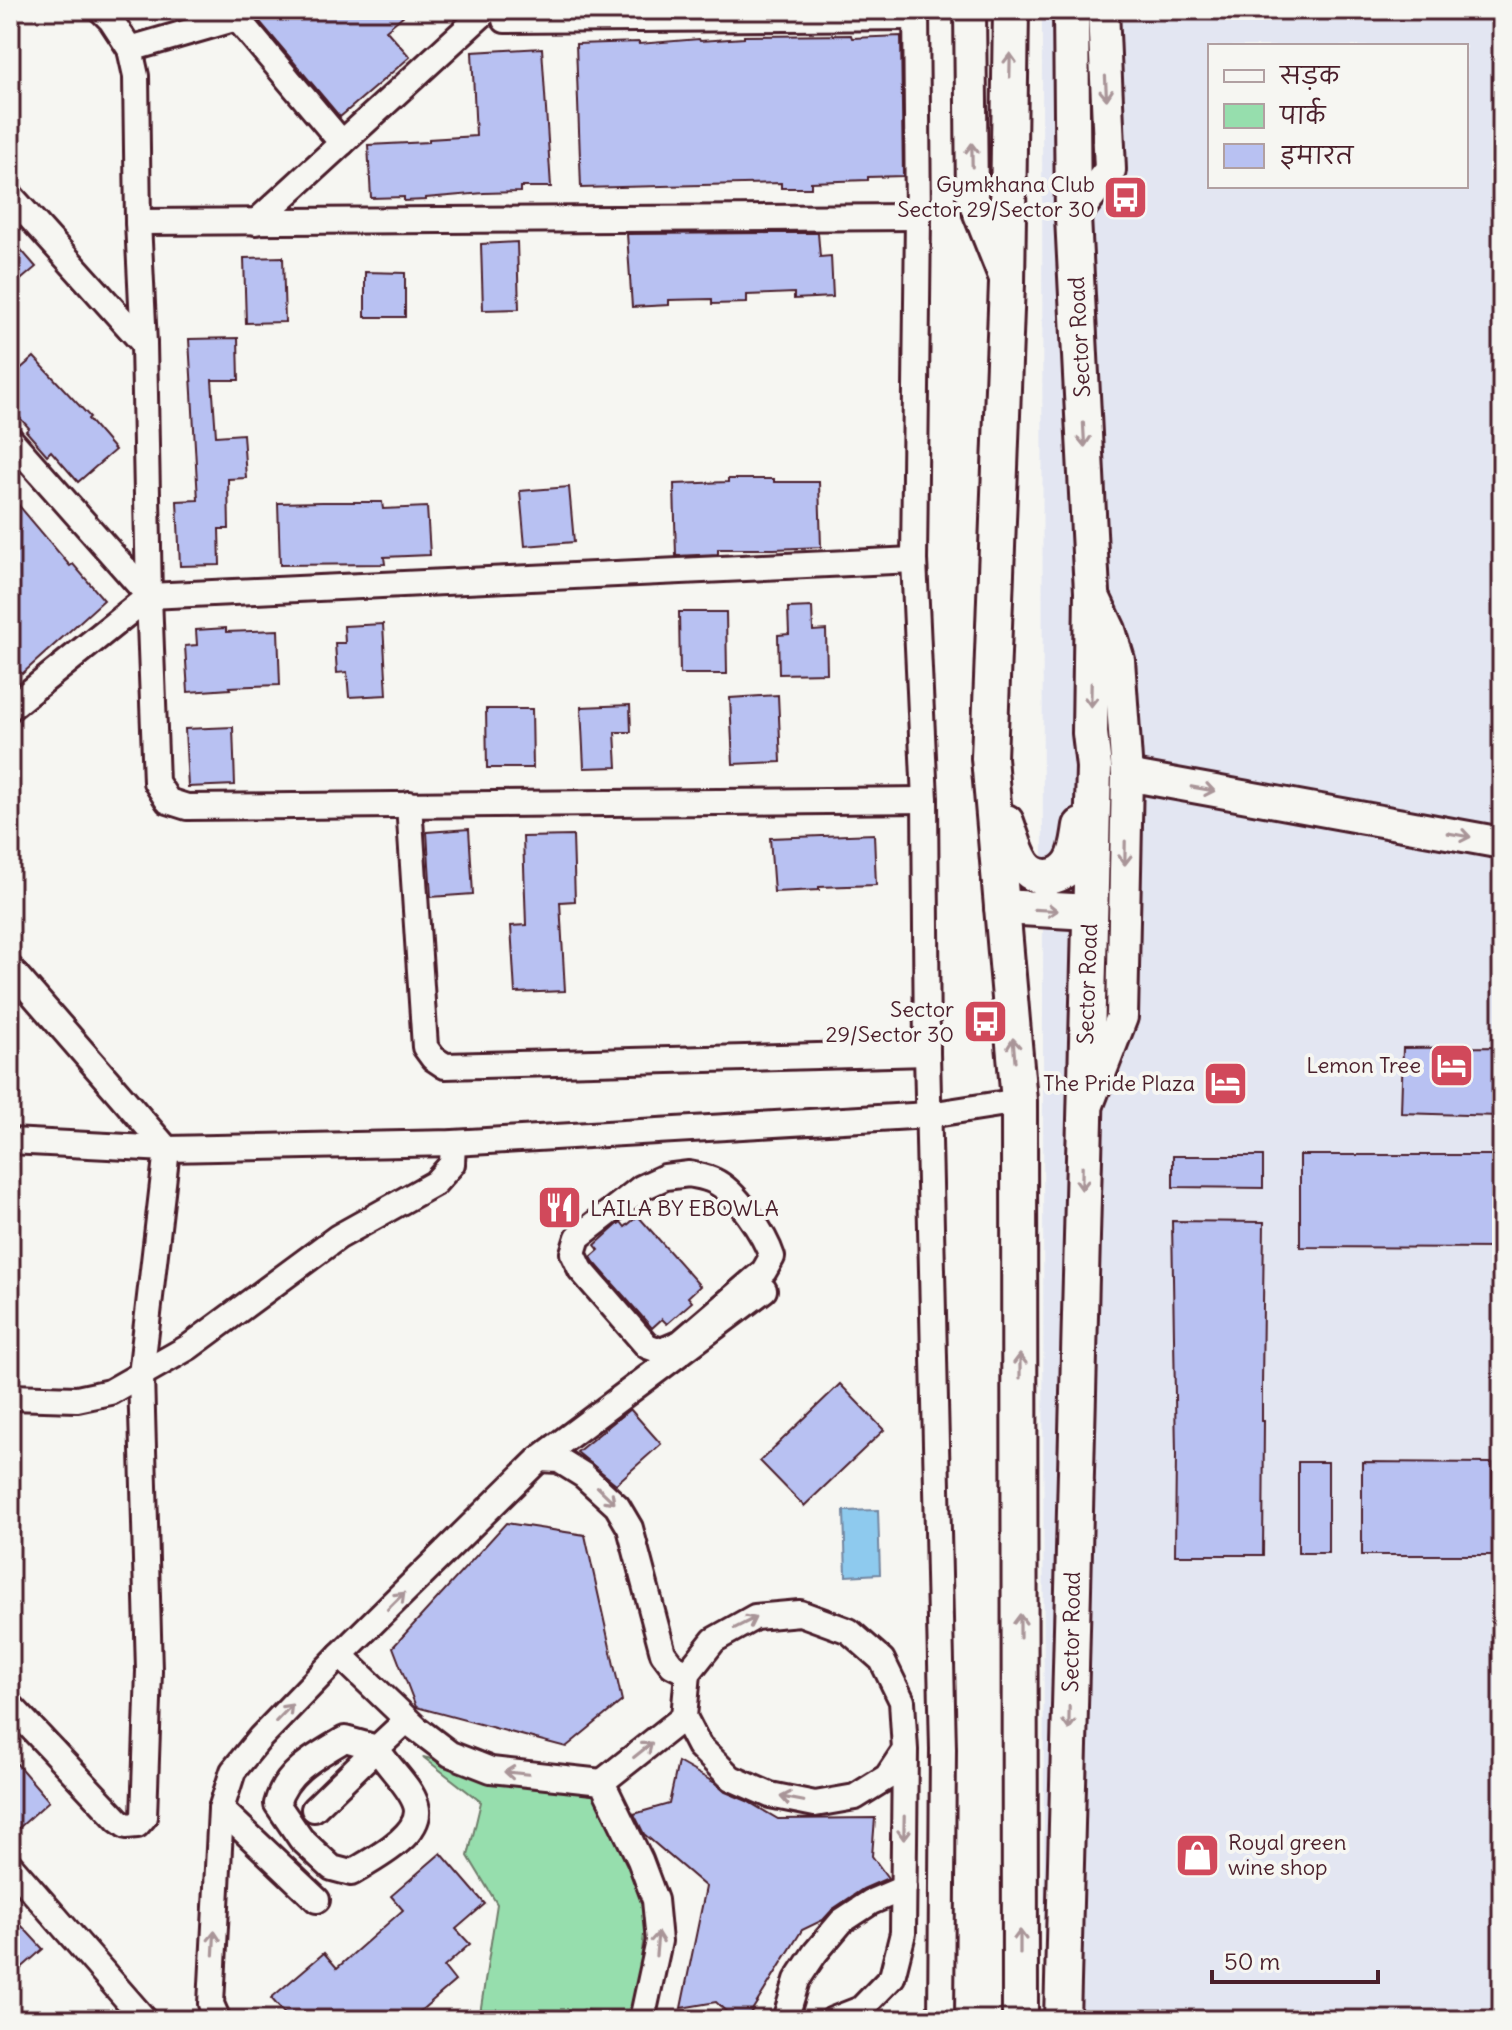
<svg xmlns="http://www.w3.org/2000/svg" width="1512" height="2030" viewBox="0 0 1512 2030" font-family="Delius,'Playpen Sans Deva',sans-serif">
  <style>
    .built { fill: #e3e6f2; fill-rule: evenodd }
    .green { fill: #96dead; stroke: #707e6c; stroke-width: 2 }
    .water { fill: #8ecaee; stroke: #7386a0; stroke-width: 2 }
    .building { fill: #b8c1f2; stroke: #4a1f2b; stroke-width: 2 }
    .lines { fill: none; stroke-linecap: round; stroke-linejoin: round }
    .minor-casing { stroke: #4a1f2b; stroke-width: 30 }
    .tertiary-casing { stroke: #4a1f2b; stroke-width: 36 }
    .secondary-casing { stroke: #4a1f2b; stroke-width: 40 }
    .minor { stroke: #f6f6f2; stroke-width: 24 }
    .tertiary { stroke: #f6f6f2; stroke-width: 30 }
    .secondary { stroke: #f6f6f2; stroke-width: 34 }
    .oneway { stroke: #a99598 }
    .labels { text-anchor: middle; dominant-baseline: central; stroke-width: 8; stroke-linejoin: round; paint-order: stroke }
    .poi-label { font-size: 22px; fill: #4a1f2b; stroke: #f6f6f2; text-anchor: end }
    .street-label { font-size: 22px; fill: #4a1f2b; stroke: #f6f6f2 }
  </style>
  <rect width="100%" height="100%" fill="#f6f6f2"/>
  <filter id="ink" filterUnits="userSpaceOnUse"><feTurbulence type="fractalNoise" baseFrequency=".0125" numOctaves="2"/><feDisplacementMap in="SourceGraphic" scale="16" xChannelSelector="R" yChannelSelector="G"/><feConvolveMatrix kernelMatrix="1 2 1 2 8 2 1 2 1" color-interpolation-filters="sRGB"/></filter>
  <g filter="url(#ink)">
    <!-- built -->
    <path class="built" d="M1042 10H1502V2020H1044ZM1210 46H1466V186H1210Z"/>
    <!-- green -->
    <path class="green" d="M423 1757 597 1795 647 1908 634 2020H619L584 2009 564 2020H479L497 1904 468 1856 481 1802Z"/>
    <!-- water -->
    <path class="water" d="M878 1510 880 1574 846 1576 844 1511Z"/>
    <!-- building -->
    <g class="building">
      <path d="M250 10H292L300 17 307 10H410L386 30 410 57 340 117Z"/>
      <path d="M851 35 852 38 901 36 903 176 868 177V180L811 182V188H781V183L581 188 576 44 639 42V44L699 39 700 41 744 38V36Z"/>
      <path d="M542 48 551 187H520V192L484 193 426 198V200L404 201V197L371 198 368 145 429 142V139L476 136 472 52Z"/>
      <path d="M774 233H818L820 257 831 256 833 297 794 299V293L747 295V303L712 304V299L669 300V305L632 307 627 234Z"/>
      <path d="M10 237 36 267 10 289Z"/>
      <path d="M517 242 519 309 483 310 481 244Z"/>
      <path d="M283 257 285 322 246 323 244 258Z"/>
      <path d="M365 272 405 273V317H365Z"/>
      <path d="M238 338 239 380H212L216 436 243 434 246 478 228 479 229 529H219L220 565 180 566 177 501 198 500 189 339Z"/>
      <path d="M34 357 90 417 88 419 115 450 78 482 51 451 47 455 26 431 29 428 10 407V378Z"/>
      <path d="M728 479H774V482H819L821 547 774 549H718V554L676 556 674 484 728 482Z"/>
      <path d="M569 487 574 542 525 546 520 491Z"/>
      <path d="M10 495 70 566 73 564 104 600 22 674 10 660Z"/>
      <path d="M322 502H382L383 509 427 507 430 555 384 557 385 564 280 565 278 503Z"/>
      <path d="M812 607 813 631 826 630 827 673 779 674 778 635 789 634 788 608Z"/>
      <path d="M679 612H726L727 674H680Z"/>
      <path d="M383 624 387 695 349 697 347 672 337 673 335 643H345L344 626Z"/>
      <path d="M226 628V632L278 630 280 685 229 687 230 689 188 692 185 646 197 645 196 630Z"/>
      <path d="M778 695 781 762 733 764 730 698Z"/>
      <path d="M630 705 631 732H615L617 767 584 768 581 707Z"/>
      <path d="M486 709H532L533 768H487Z"/>
      <path d="M233 727 235 785 188 787 185 729Z"/>
      <path d="M469 829 473 894 431 897 427 832Z"/>
      <path d="M874 834 876 885 819 887V890L774 892 770 838Z"/>
      <path d="M573 836 575 901 560 902 565 991 515 993 511 926 526 925 523 837Z"/>
      <path d="M1502 1047V1082L1499 1116 1401 1113 1403 1048Z"/>
      <path d="M1300 1155H1500V1248L1300 1247Z"/>
      <path d="M1173 1156H1263V1188L1173 1187Z"/>
      <path d="M638 1216 700 1286 688 1297 692 1302 667 1324 662 1319 652 1328 594 1262 591 1257 599 1250 595 1245 616 1226 621 1222 625 1227Z"/>
      <path d="M1172 1221 1264 1222 1262 1386V1421H1264L1263 1555H1175L1176 1454Z"/>
      <path d="M840 1384 884 1430 804 1506 760 1461Z"/>
      <path d="M630 1409 661 1444 616 1484 577 1452Z"/>
      <rect x="1298" y="1462" width="30" height="91"/>
      <path d="M1362 1462 1492 1463 1493 1555H1362Z"/>
      <path d="M506 1523 585 1535 622 1701 566 1747 416 1707 393 1647Z"/>
      <path d="M10 1756 49 1801 10 1836Z"/>
      <path d="M678 1762 715 1783 725 1792 747 1801 778 1819 875 1818 872 1856 888 1878 863 1889 833 1909 823 1920 802 1930 746 2020H735L716 2002 681 2008 706 1887 644 1834 634 1814 669 1804Z"/>
      <path d="M441 1853 485 1904 456 1929 470 1944 444 1967 455 1981 410 2020H290L271 1998 324 1953 337 1968 403 1910 391 1896Z"/>
      <path d="M20 1924 43 1949 10 1978V1933Z"/>
    </g>
    <g class="lines">
      <defs>
        <g id="minor">
          <path d="M101 10 111 20 130 49 136 76 138 222 144 344 149 596 156 782 168 801 187 807 925 800"/>
          <path d="M230 10 342 143"/>
          <path d="M916 10 918 217 914 560 925 800 927 1053 943 1749 941 2020"/>
          <path d="M505 20 916 17"/>
          <path d="M130 49 237 18"/>
          <path d="M10 195 144 344"/>
          <path d="M138 222 918 217"/>
          <path d="M256 222 487 10"/>
          <path d="M10 439 149 596"/>
          <path d="M10 708 149 596 914 560"/>
          <path d="M409 804 425 1047 433 1058 445 1066 927 1053"/>
          <path d="M10 968 167 1149 141 1375 149 1671 144 1817 137 1825 126 1826 118 1820 10 1705"/>
          <path d="M10 1141 167 1149 453 1143 929 1115 1019 1101"/>
          <path d="M689 1174C697 1176 707 1177 714 1181 736 1191 765 1235 772 1257L764 1271 680 1343 661 1351 647 1346 581 1270 573 1253 578 1237 641 1188 665 1177Z"/>
          <path d="M10 1397 77 1399 110 1392 189 1347 338 1237 435 1183 452 1164 453 1143"/>
          <path d="M539 1459 559 1460 583 1475 617 1506 630 1528 663 1653 672 1665 688 1673"/>
          <path d="M340 1655 416 1728 450 1754 491 1770 602 1782 640 1860 655 1900 659 1941 642 2020"/>
          <path d="M602 1782 684 1717"/>
          <path d="M221 1809 317 1900"/>
          <path d="M314 1809 377 1748C387 1767 410 1785 416 1805 425 1834 372 1860 351 1873L332 1868 301 1839 277 1804C285 1772 318 1755 345 1739L377 1748 407 1720"/>
          <path d="M10 1865 145 2020"/>
          <path d="M218 2020 211 2004 221 1809 233 1771 260 1738 340 1655 539 1459 764 1290"/>
          <path d="M785 2020 797 1980 815 1953 842 1921 871 1902 904 1888"/>
          <path d="M833 2020 861 2009 892 1977 903 1933 905 1750 902 1701 882 1660 849 1631 800 1613 755 1617 714 1640 688 1673 684 1717 699 1746 731 1778 770 1795 815 1804 855 1797 887 1777 905 1750"/>
        </g>
        <g id="tertiary">
          <path d="M970 10 972 196 1006 281"/>
          <path d="M1073 217 1110 170 1103 10"/>
          <path d="M1127 775 1502 843"/>
          <path d="M1089 1102 1122 1017 1127 775 1119 660 1110 630 1092 592"/>
        </g>
        <g id="secondary">
          <path d="M1011 10 1007 283 989 758 1019 1101 1020 2020"/>
          <path d="M1006 822C1011 835 1015 852 1023 864 1035 882 1059 881 1071 863 1078 852 1079 838 1081 826"/>
          <path d="M1002 907 1089 912"/>
          <path d="M1062 2020 1094 767 1090 733 1092 592 1073 217 1071 10"/>
        </g>
      </defs>
      <!-- minor casing -->
      <use href="#minor" class="minor-casing"/>
      <!-- tertiary casing -->
      <use href="#tertiary" class="tertiary-casing"/>
      <!-- secondary casing -->
      <use href="#secondary" class="secondary-casing"/>
      <!-- minor -->
      <use href="#minor" class="minor"/>
      <!-- tertiary -->
      <use href="#tertiary" class="tertiary"/>
      <!-- secondary -->
      <use href="#secondary" class="secondary"/>
    </g>
    <!-- one-way arrows -->
    <defs><path id="oneway-shaft" d="M-6 0H5M1.5-3L5.5 0L1.5 3" fill="none" stroke-width="1.6" stroke-linecap="round" stroke-linejoin="round" transform="scale(2)"/></defs>
    <g class="oneway">
      <use href="#oneway-shaft" transform="translate(1010 65) rotate(-89)"/>
      <use href="#oneway-shaft" transform="translate(1106 88) rotate(87)"/>
      <use href="#oneway-shaft" transform="translate(972 155) rotate(-91)"/>
      <use href="#oneway-shaft" transform="translate(1084 435) rotate(87)"/>
      <use href="#oneway-shaft" transform="translate(1091 695) rotate(91)"/>
      <use href="#oneway-shaft" transform="translate(1203 789) rotate(10)"/>
      <use href="#oneway-shaft" transform="translate(1459 835) rotate(10)"/>
      <use href="#oneway-shaft" transform="translate(1125 853) rotate(91)"/>
      <use href="#oneway-shaft" transform="translate(1046 910) rotate(3)"/>
      <use href="#oneway-shaft" transform="translate(1014 1050) rotate(-95)"/>
      <use href="#oneway-shaft" transform="translate(1082 1178) rotate(91)"/>
      <use href="#oneway-shaft" transform="translate(1020 1366) rotate(-90)"/>
      <use href="#oneway-shaft" transform="translate(606 1495) rotate(44)"/>
      <use href="#oneway-shaft" transform="translate(396 1601) rotate(-45)"/>
      <use href="#oneway-shaft" transform="translate(745 1623) rotate(-27)"/>
      <use href="#oneway-shaft" transform="translate(1020 1626) rotate(-90)"/>
      <use href="#oneway-shaft" transform="translate(284 1713) rotate(-46)"/>
      <use href="#oneway-shaft" transform="translate(1069 1718) rotate(91)"/>
      <use href="#oneway-shaft" transform="translate(643 1750) rotate(-39)"/>
      <use href="#oneway-shaft" transform="translate(516 1773) rotate(-174)"/>
      <use href="#oneway-shaft" transform="translate(792 1799) rotate(-169)"/>
      <use href="#oneway-shaft" transform="translate(904 1828) rotate(91)"/>
      <use href="#oneway-shaft" transform="translate(1020 1942) rotate(-90)"/>
      <use href="#oneway-shaft" transform="translate(214 1943) rotate(-87)"/>
      <use href="#oneway-shaft" transform="translate(657 1944) rotate(-85)"/>
    </g>
  </g>
  <!-- icons -->
  <defs>
    <symbol id="bus-square" viewBox="-11 -11 22 22"><rect x="-9" y="-9" width="18" height="18" rx="4" fill="#d1495b" stroke="#f6f6f2"/><path d="M-5-6H5V4H4V6H2V4H-2V6H-4V4H-5ZM-3.5-4V0h7V-4ZM-3.5 1.2v1.5H-2V1.2ZM2 1.2v1.5H3.5V1.2Z" fill="#fff"/></symbol>
    <symbol id="hotel-square" viewBox="-11 -11 22 22"><rect x="-9" y="-9" width="18" height="18" rx="4" fill="#d1495b" stroke="#f6f6f2"/><path d="M-6-4.5h1.5V1H6V5H4.5V3h-9V5H-6ZM-4 0a1.8 1.8 0 1 1 3.6 0ZM.5 0V-2.5h3Q6-2.5 6 0Z" fill="#fff"/></symbol>
    <symbol id="restaurant-square" viewBox="-11 -11 22 22"><rect x="-9" y="-9" width="18" height="18" rx="4" fill="#d1495b" stroke="#f6f6f2"/><path d="M-5-6h1v4h1v-4h1v4h1v-4h1v5L-1.5 .5V6h-2V.5L-5-1ZM5-6V6H3V1.5H1.5Q1.5-4 5-6Z" fill="#fff"/></symbol>
    <symbol id="shop-square" viewBox="-11 -11 22 22"><rect x="-9" y="-9" width="18" height="18" rx="4" fill="#d1495b" stroke="#f6f6f2"/><path d="M-5-2.5h2.3a2.7 3.5 0 0 1 5.4 0H5L5.5 6h-11ZM-1.5-2.5h3a1.5 2.3 0 0 0-3 0Z" fill="#fff"/></symbol>
  </defs>
  <g fill-rule="evenodd">
    <use href="#bus-square" x="1100" y="172" width="51" height="51"/>
    <use href="#bus-square" x="960" y="996" width="51" height="51"/>
    <use href="#hotel-square" x="1426" y="1040" width="51" height="51"/>
    <use href="#hotel-square" x="1200" y="1058" width="51" height="51"/>
    <use href="#restaurant-square" x="534" y="1182" width="51" height="51"/>
    <use href="#shop-square" x="1172" y="1830" width="51" height="51"/>
  </g>
  <g class="labels">
    <!-- poi labels -->
    <g class="poi-label">
      <text x="1095" y="184">Gymkhana Club<tspan x="1095" dy="25">Sector 29/Sector 30</tspan></text>
      <text x="954" y="1009">Sector<tspan x="954" dy="25">29/Sector 30</tspan></text>
      <text x="1421" y="1065">Lemon Tree</text>
      <text x="1195" y="1083">The Pride Plaza</text>
      <text x="590" y="1208" text-anchor="start">LAILA BY EBOWLA</text>
      <text x="1228" y="1842" text-anchor="start">Royal green<tspan x="1228" dy="25">wine shop</tspan></text>
    </g>
    <!-- street labels -->
    <g class="street-label">
      <text transform="translate(1079 337) rotate(-93)">Sector Road</text>
      <text transform="translate(1087 984) rotate(-88)">Sector Road</text>
      <text transform="translate(1071 1632) rotate(-89)">Sector Road</text>
    </g>
  </g>
  <!-- margin -->
  <rect width="1512" height="2030" fill="none" stroke="#f6f6f2" stroke-width="40"/>
  <rect x="20" y="20" width="1472" height="1990" fill="none" stroke="#4a1f2b" stroke-width="3" filter="url(#ink)"/>
  <!-- legend -->
  <rect x="1208" y="44" width="260" height="144" fill="#f6f6f2" stroke="#b1a0a2" stroke-width="2"/>
  <rect x="1224" y="70" width="40" height="12" fill="#f6f6f2" stroke="#b1a0a2" stroke-width="2"/>
  <text x="1280" y="84" font-size="24" fill="#4a1f2b">सड़क</text>
  <rect x="1224" y="104" width="40" height="24" fill="#96dead" stroke="#b1a0a2" stroke-width="2"/>
  <text x="1280" y="124" font-size="24" fill="#4a1f2b">पार्क</text>
  <rect x="1224" y="144" width="40" height="24" fill="#b8c1f2" stroke="#b1a0a2" stroke-width="2"/>
  <text x="1280" y="164" font-size="24" fill="#4a1f2b">इमारत</text>
  <!-- scale -->
  <path d="M1212 1970v12h166v-12" fill="none" stroke="#4a1f2b" stroke-width="4"/>
  <text x="1224" y="1970" font-size="24" fill="#4a1f2b" stroke="#f6f6f2" stroke-width="6" paint-order="stroke">50 m</text>
</svg>
